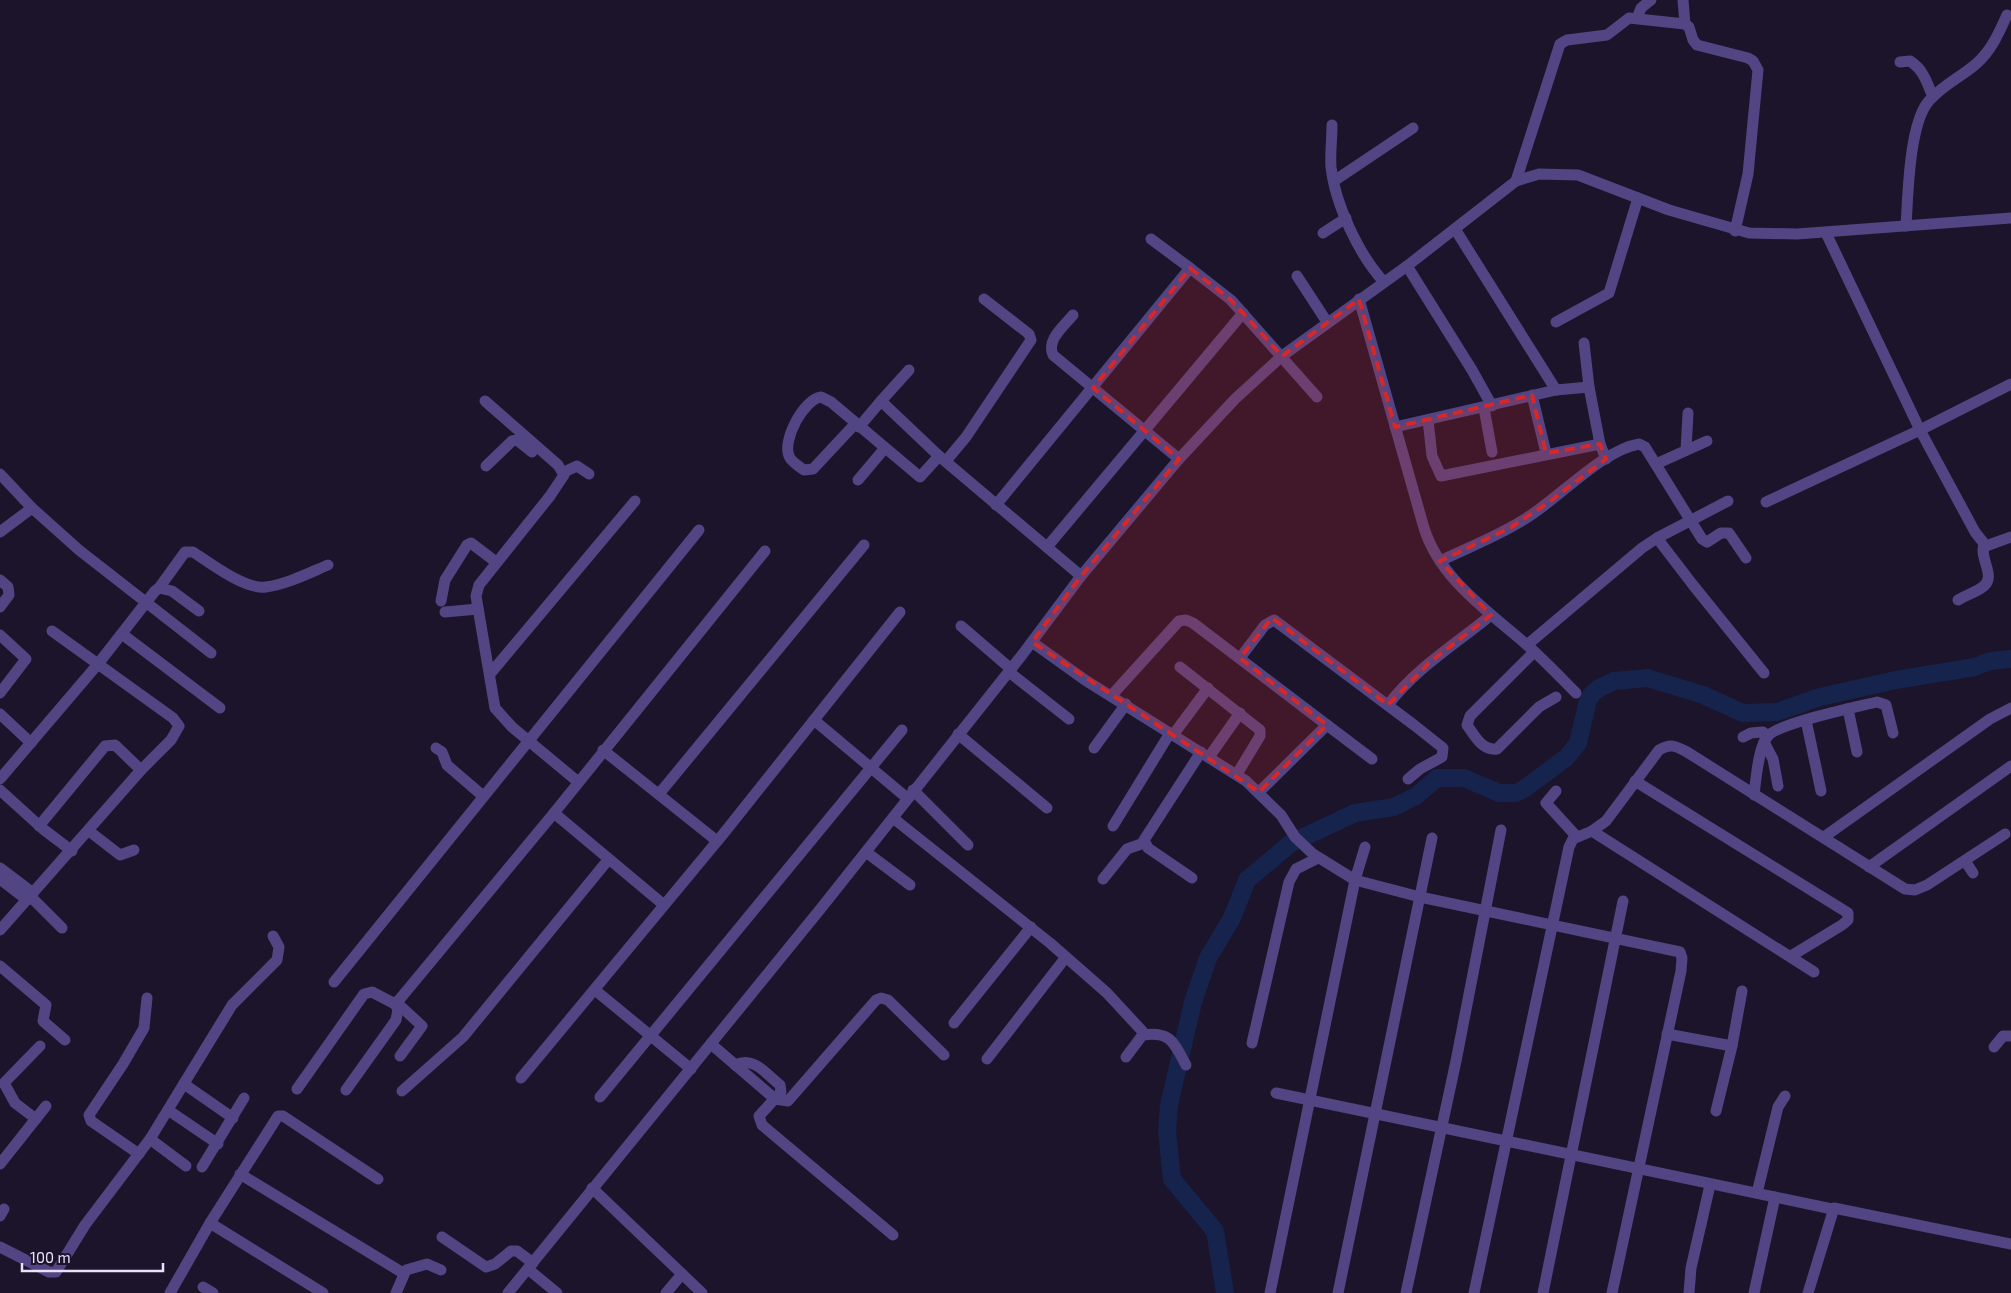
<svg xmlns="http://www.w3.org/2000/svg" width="2011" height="1293" viewBox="0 0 2011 1293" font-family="'Exo 2',sans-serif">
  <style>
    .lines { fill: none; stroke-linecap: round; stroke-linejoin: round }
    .river { stroke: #16234c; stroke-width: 18 }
    .minor { stroke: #514583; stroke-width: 11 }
    .marked { fill: #d62828; fill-opacity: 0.2; stroke: #d62828; stroke-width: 4; stroke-dasharray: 10 6; stroke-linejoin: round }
  </style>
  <rect width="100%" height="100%" fill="#1b142a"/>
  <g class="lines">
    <!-- river -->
    <path class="river" d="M1225 1293 1215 1231 1172 1179 1167 1131 1169 1105 1193 1002 1208 958 1232 918 1247 880 1291 843 1355 813 1394 807 1416 796 1437 778H1464L1499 793H1516L1524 789 1567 757 1578 743 1588 701 1592 694 1599 688 1614 681 1648 678 1703 695 1743 713 1777 712 1820 697 1896 680 1975 667 1990 661 2011 659"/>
    <!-- minor -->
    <g class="minor">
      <path d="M1683 0 1685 24"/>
      <path d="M1637 18 1641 8 1651 0"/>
      <path d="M1900 62 1910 61C1924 70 1927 83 1933 97"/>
      <path d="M1332 125C1332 139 1330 154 1331 167 1335 204 1359 255 1384 282"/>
      <path d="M1334 181 1413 128"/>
      <path d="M1516 181 1560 44 1567 40 1607 35 1629 18 1685 24 1689 27 1693 40 1697 45 1748 58 1753 61 1758 70 1748 174 1735 231"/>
      <path d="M1906 226C1908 195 1909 126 1928 102 1941 86 1961 77 1976 64 1991 51 1999 33 2007 15"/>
      <path d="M1455 229 1556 390"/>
      <path d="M1323 233 1346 218"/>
      <path d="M1826 233 1920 430 1975 532 1986 546 2011 537"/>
      <path d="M1151 239 1190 268"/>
      <path d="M1407 266 1472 370 1492 406"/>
      <path d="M1297 276 1327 322"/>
      <path d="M1359 299 1424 528C1440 579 1488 611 1527 645 1544 660 1560 677 1576 693"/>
      <path d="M1073 315C1064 326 1046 340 1053 355L1179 459"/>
      <path d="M1556 322 1609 293 1638 198"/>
      <path d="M1584 343 1589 387"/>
      <path d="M1532 395 1546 453"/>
      <path d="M485 401 558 465 564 475 550 496 479 585 476 596 495 708 512 727 577 781"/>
      <path d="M881 401 909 370"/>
      <path d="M1484 408 1492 452"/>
      <path d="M1428 420 1432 456 1441 476 1600 444"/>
      <path d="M855 424 813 469 804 470C799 466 791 462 789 456 782 440 804 399 821 397L831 402 920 477 939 456"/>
      <path d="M859 427 881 401 939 456 1081 576"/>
      <path d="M1395 427 1556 390 1589 387 1600 444 1606 459"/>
      <path d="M1686 450 1688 413"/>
      <path d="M946 461 966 437 1031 340 1029 334 984 299"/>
      <path d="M1656 464 1707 441"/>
      <path d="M486 466 512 441 517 440 532 452"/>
      <path d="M564 472 577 466 589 474"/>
      <path d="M0 474 32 508 79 550 211 653"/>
      <path d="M858 480 885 448"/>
      <path d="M1766 502 1920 430 2011 384"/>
      <path d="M996 505 1190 268 1231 300 1317 397"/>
      <path d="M0 532 32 508"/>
      <path d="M1657 538 1693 585 1764 673"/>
      <path d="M1047 547 1243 313"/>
      <path d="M1440 561C1469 547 1501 535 1528 517 1560 497 1603 450 1639 444L1645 447 1702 539 1707 542 1721 533H1729L1746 558"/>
      <path d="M0 580 8 587 9 595 0 607"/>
      <path d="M159 588 185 552H193C210 563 245 590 266 587 287 584 309 573 328 565"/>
      <path d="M1958 600C1966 595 1977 592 1984 586 1996 576 1979 558 1984 545"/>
      <path d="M441 601 445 580 467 545 471 543 496 562"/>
      <path d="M445 612 478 609"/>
      <path d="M961 626 1011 669"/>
      <path d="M122 634 220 708"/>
      <path d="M0 635 26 659 0 693"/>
      <path d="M1032 642 1085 680 1246 781 1281 815 1295 837 1313 854 1355 880 1420 897 1680 952 1682 958 1681 971 1612 1293"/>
      <path d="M1527 645 1642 548 1657 538 1728 501"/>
      <path d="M1534 652 1470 716 1467 725C1474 735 1482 751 1497 749L1539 707 1556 697"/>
      <path d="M1240 658 1265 625 1274 620 1414 725 1443 748 1442 757 1420 769 1408 779"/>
      <path d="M1180 667 1260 730V736L1237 774"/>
      <path d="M1009 672 1069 719"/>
      <path d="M490 674 635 501"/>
      <path d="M1112 695 1179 621 1186 620 1193 623 1327 725 1259 792"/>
      <path d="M1388 705C1416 668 1456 644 1491 615"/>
      <path d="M1848 709 1857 752"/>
      <path d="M0 714 31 743"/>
      <path d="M814 720 907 798"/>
      <path d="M1806 720 1821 791"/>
      <path d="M1327 725 1372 759"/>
      <path d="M958 734 1047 808"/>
      <path d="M1173 735 1208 688"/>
      <path d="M1743 737 1751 733 1763 732 1767 736"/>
      <path d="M1764 742 1773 759 1778 786"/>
      <path d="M436 748 442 752 447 765 483 796"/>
      <path d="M1094 748 1126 704"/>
      <path d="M603 750 717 841"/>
      <path d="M1209 757 1240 713"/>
      <path d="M0 779 98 664 155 591 159 588 172 591 199 611"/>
      <path d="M1635 781 1848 913V920L1842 925 1791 956"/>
      <path d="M0 790 43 829 72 851"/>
      <path d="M913 790 968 845"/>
      <path d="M1556 791 1546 803 1577 837"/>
      <path d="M659 794 864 545"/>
      <path d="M1754 795C1756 781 1758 746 1768 736 1779 723 1857 707 1877 702L1886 705 1893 733"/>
      <path d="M554 813 664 905"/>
      <path d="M893 818 1050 943 1107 993 1144 1033 1126 1057"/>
      <path d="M39 826 105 746 115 745 141 770"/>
      <path d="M1113 826 1170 733"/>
      <path d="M89 831 120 855 134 850"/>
      <path d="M1592 831 1814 972"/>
      <path d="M1824 837 1990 719 2011 708"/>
      <path d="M866 852 910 885"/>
      <path d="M1965 861 1973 873"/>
      <path d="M1869 867 2011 766"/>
      <path d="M0 868 33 893"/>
      <path d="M1192 878 1148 848 1144 840 1201 752"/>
      <path d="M0 879 27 900"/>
      <path d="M1103 879 1127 849 1144 843"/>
      <path d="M30 896 62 928"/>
      <path d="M0 930 141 770 171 740 179 726 173 718 52 631"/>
      <path d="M0 966 46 1005 43 1021 65 1040"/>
      <path d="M334 982 699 530"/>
      <path d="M595 990 691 1069"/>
      <path d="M396 1002 422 1026 400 1056"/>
      <path d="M954 1023 1031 927"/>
      <path d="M1667 1034 1732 1046"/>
      <path d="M1143 1035C1171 1031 1174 1043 1186 1065"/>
      <path d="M1252 1043 1289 882 1296 869 1318 858"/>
      <path d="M711 1044 775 1099 788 1101 876 1000 881 998 888 1000 944 1055"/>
      <path d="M1994 1047 2003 1036H2011"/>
      <path d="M987 1059 1066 957"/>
      <path d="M735 1065C754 1056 765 1073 780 1085L781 1092 759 1116 762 1125 893 1235"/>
      <path d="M521 1078 724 833 900 612"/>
      <path d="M184 1084 233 1118"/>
      <path d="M297 1089 364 994 372 992 395 1004 399 1000 554 813 765 551"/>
      <path d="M346 1090 396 1020 398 1009 395 1004"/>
      <path d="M402 1091 463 1037 608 860"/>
      <path d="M1276 1093 1832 1209"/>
      <path d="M600 1097 902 730"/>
      <path d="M168 1110 218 1144"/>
      <path d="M1716 1111 1732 1046 1742 991"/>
      <path d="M36 1119 15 1103 4 1083 40 1046"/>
      <path d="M150 1139 186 1166"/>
      <path d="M139 1154 91 1121 89 1115 123 1064 144 1028 147 998"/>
      <path d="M0 1164 46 1106"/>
      <path d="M202 1167 244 1098"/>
      <path d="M240 1174 403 1273"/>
      <path d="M592 1188 702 1293"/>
      <path d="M1757 1193 1778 1107 1785 1096"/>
      <path d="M0 1216 4 1209"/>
      <path d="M210 1223 323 1293"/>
      <path d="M442 1237 486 1267 495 1264 511 1251H517L533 1263"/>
      <path d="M0 1247 49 1272H56L85 1225 150 1139 232 1005 277 960 279 947 273 936"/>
      <path d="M528 1269 557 1293"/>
      <path d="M203 1287 213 1293"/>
      <path d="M170 1293 210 1223 278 1116H283L378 1179"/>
      <path d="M396 1293 406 1270 427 1264 441 1270"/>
      <path d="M508 1293 822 907 1022 655 1081 576 1179 459 1235 399 1282 356 1407 266 1516 181 1539 174 1578 175 1669 210 1749 233 1797 234 2011 218"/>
      <path d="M666 1293 682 1274"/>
      <path d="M1270 1293 1355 880 1365 847"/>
      <path d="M1338 1293 1432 838"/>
      <path d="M1406 1293 1456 1061 1501 830"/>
      <path d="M1474 1293 1569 847 1573 839 1592 831 1606 821 1659 750C1671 743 1676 746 1687 752L1905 889 1915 890 1927 885 2005 834"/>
      <path d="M1543 1293 1623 901"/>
      <path d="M1689 1293 1691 1268 1710 1185"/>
      <path d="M1754 1293 1775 1197"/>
      <path d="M1808 1293 1834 1208 2011 1244"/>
    </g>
  </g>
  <!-- marked area -->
  <path class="marked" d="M1190 268 1231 300 1282 356 1359 299 1395 427 1532 395 1546 453 1600 444 1606 459 1545 505 1510 528 1440 561 1491 615 1429 663 1388 705 1272 618 1240 658 1327 725 1259 792 1032 642 1081 576 1179 459 1093 388Z"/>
  <!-- scale -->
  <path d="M22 1263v8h141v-8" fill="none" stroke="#e8e1fb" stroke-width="2.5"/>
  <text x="30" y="1263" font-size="15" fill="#e8e1fb" stroke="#1b142a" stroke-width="4" paint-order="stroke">100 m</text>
</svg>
